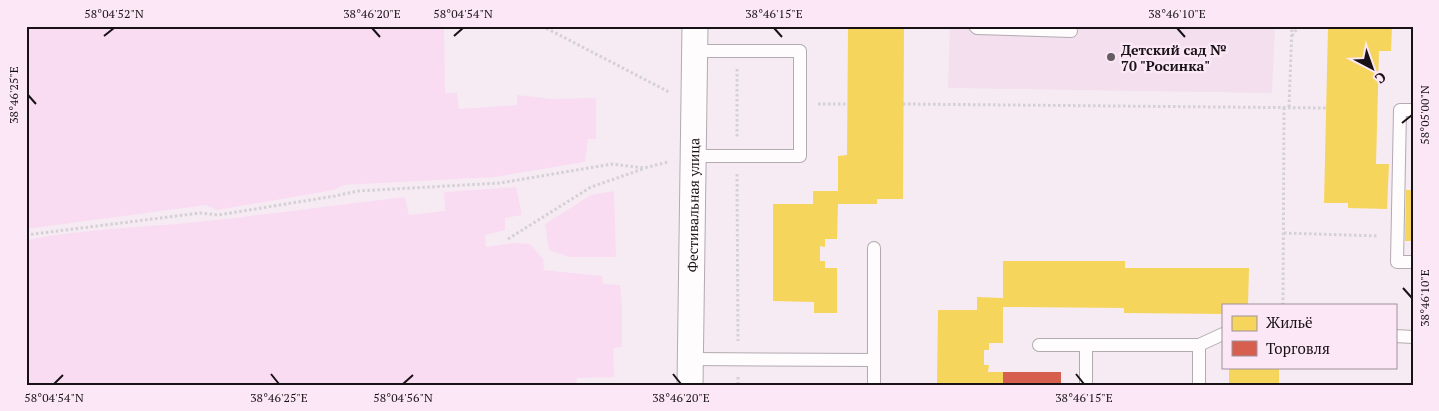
<svg xmlns="http://www.w3.org/2000/svg" width="1439" height="411" viewBox="0 0 1439 411" font-family="'PT Serif',serif">
  <style>
    .built { fill: #f3dfed }
    .green { fill: #fadcf2 }
    .homes { fill: #f6d55c }
    .shops { fill: #d6604d }
    .lines { fill: none; stroke-linecap: round; stroke-linejoin: round }
    .lane-casing { stroke: #b2aab0; stroke-width: 14 }
    .street-casing { stroke: #b2aab0; stroke-width: 27 }
    .path { stroke: #d3d1d3; stroke-width: 3; stroke-dasharray: 2.5 2.5; stroke-linecap: butt }
    .lane { stroke: #fefcfd; stroke-width: 12 }
    .street { stroke: #fefcfd; stroke-width: 25 }
    .ticks { fill: none; stroke: #181116; stroke-width: 2 }
    .poi-dot { fill: #665d63; stroke: #fbe7f5; stroke-width: 2 }
    .labels { text-anchor: middle; dominant-baseline: central; stroke-width: 5; stroke-linejoin: round; paint-order: stroke }
    .poi-label { font-size: 14px; font-weight: bold; fill: #181116; stroke: #fbe7f5; text-anchor: start }
    .street-label { font-size: 14px; fill: #181116; stroke: #fbe7f5 }
    .neatline { fill: none; stroke: #181116; stroke-width: 2 }
    .ticks-label { font-size: 12px; text-anchor: middle; fill: #181116 }
  </style>
  <rect width="100%" height="100%" fill="#f6ebf3"/>
  <!-- built -->
  <path class="built" d="M950 26H1275L1272 93 948 88Z"/>
  <!-- green -->
  <g class="green">
    <path d="M26 26H444L445 93H457L459 109 517 105V95L553 99 596 98V139H588L585 162 495 177 344 185 334 190 217 210 206 205 26 229Z"/>
    <path d="M516 187 522 215 505 218V230L485 235 486 247 514 243 530 244 543 259 544 270 602 276 603 284 620 285 622 306V347L613 348 614 377 577 378 576 385H26V240C88 228 154 227 216 220 279 213 342 204 405 197L409 215 445 211 444 192Z"/>
    <path d="M614 191 616 257H569L549 250 545 224 591 195Z"/>
  </g>
  <!-- homes -->
  <g class="homes">
    <path d="M839 26H904L903 199H877V204H838L837 239H825V247L820 246V261H825V268H837V313H814V302L773 301V204H813V191H838V156L847 155 848 29 839 28Z"/>
    <path d="M1328 26H1392L1391 51H1379L1376 164H1389L1387 209 1348 208V203H1324Z"/>
    <path d="M1406 190H1413V241H1405Z"/>
    <path d="M1003 261H1125V268H1249L1248 305H1223V314L1124 313V308L1003 307V343H989V350H984V365H989L988 372H1003V385H937L938 310H977V297L1003 298Z"/>
    <rect x="1229" y="367" width="50" height="18"/>
  </g>
  <!-- shops -->
  <rect class="shops" x="1003" y="372" width="58" height="13"/>
  <g class="lines">
    <defs>
      <g id="lane">
        <path d="M975 26 977 28 1071 31"/>
        <path d="M1413 110H1400L1397 262H1413"/>
        <path d="M693 156H800V51H694"/>
        <path d="M1395 336 1413 337"/>
        <path d="M1039 345H1199V385"/>
        <path d="M1086 345V385"/>
        <path d="M1199 345 1223 334"/>
        <path d="M690 359 874 360"/>
        <path d="M874 385V248"/>
      </g>
      <g id="street">
        <path id="s1" d="M690 385 695 26"/>
      </g>
    </defs>
    <!-- lane casing -->
    <use href="#lane" class="lane-casing"/>
    <!-- street casing -->
    <use href="#street" class="street-casing"/>
    <!-- path -->
    <g class="path">
      <path d="M542 26 669 92"/>
      <path d="M1292 36 1299 26"/>
      <path d="M737 69V138"/>
      <path d="M818 104H847"/>
      <path d="M903 104 1326 108"/>
      <path d="M1289 107 1292 26"/>
      <path d="M737 174 738 341"/>
      <path d="M1284 233 1379 236"/>
      <path d="M26 235 200 213 218 215 335 196 358 191 500 183 612 164 644 168 668 162"/>
      <path d="M508 239 591 187 643 169"/>
      <path d="M1283 305 1284 107"/>
      <path d="M738 377V385"/>
    </g>
    <!-- lane -->
    <use href="#lane" class="lane"/>
    <!-- street -->
    <use href="#street" class="street"/>
  </g>
  <!-- ticks -->
  <path class="ticks" d="M372 28 380 37M774 28 782 37M1177 28 1185 37M104 36 114 28M454 36 463 28M28 95 36 104M1402 123 1412 115M1403 288 1412 298M271 374 279 384M673 374 681 384M1076 374 1084 384M54 384 63 375M403 384 413 375"/>
  <!-- markers -->
  <circle class="poi-dot" cx="1111" cy="57" r="5"/>
  <g class="labels">
    <!-- poi labels -->
    <g class="poi-label">
      <text x="1121" y="49">Детский сад №<tspan x="1121" dy="16">70 "Росинка"</tspan></text>
    </g>
    <!-- street labels -->
    <g class="street-label">
      <text stroke="none"><textPath href="#s1" startOffset="180">Фестивальная улица</textPath></text>
    </g>
  </g>
  <!-- border -->
  <rect width="1439" height="411" fill="none" stroke="#fbe7f5" stroke-width="55"/>
  <!-- legend -->
  <rect x="1222" y="304" width="175" height="65" fill="#fbe7f5" stroke="#a0919c"/>
  <rect x="1232" y="316" width="25" height="15" fill="#f6d55c" stroke="#a0919c"/>
  <text x="1266" y="328" font-size="15" fill="#181116">Жильё</text>
  <rect x="1232" y="341" width="25" height="15" fill="#d6604d" stroke="#a0919c"/>
  <text x="1266" y="354" font-size="15" fill="#181116">Торговля</text>
  <!-- north arrow -->
  <g transform="translate(1372 68) rotate(139)" stroke="#fbe7f5" stroke-width="4" paint-order="stroke">
  <path d="M0-4L9 19L0 12L-9 19Z" fill="#181116"/>
  <text y="-8" font-size="14" font-weight="bold" text-anchor="middle" fill="#181116">С</text>
  </g>
  <rect x="28" y="28" width="1384" height="356" class="neatline"/>
  <g class="ticks-label">
    <text x="114" y="18">58°04'52"N</text>
    <text x="372" y="18">38°46'20"E</text>
    <text x="463" y="18">58°04'54"N</text>
    <text x="774" y="18">38°46'15"E</text>
    <text x="1177" y="18">38°46'10"E</text>
    <text transform="translate(14 95) rotate(-90)" y="4">38°46'25"E</text>
    <text transform="translate(1425 115) rotate(-90)" y="4">58°05'00"N</text>
    <text transform="translate(1425 298) rotate(-90)" y="4">38°46'10"E</text>
    <text x="54" y="402">58°04'54"N</text>
    <text x="279" y="402">38°46'25"E</text>
    <text x="403" y="402">58°04'56"N</text>
    <text x="681" y="402">38°46'20"E</text>
    <text x="1084" y="402">38°46'15"E</text>
  </g>
</svg>
